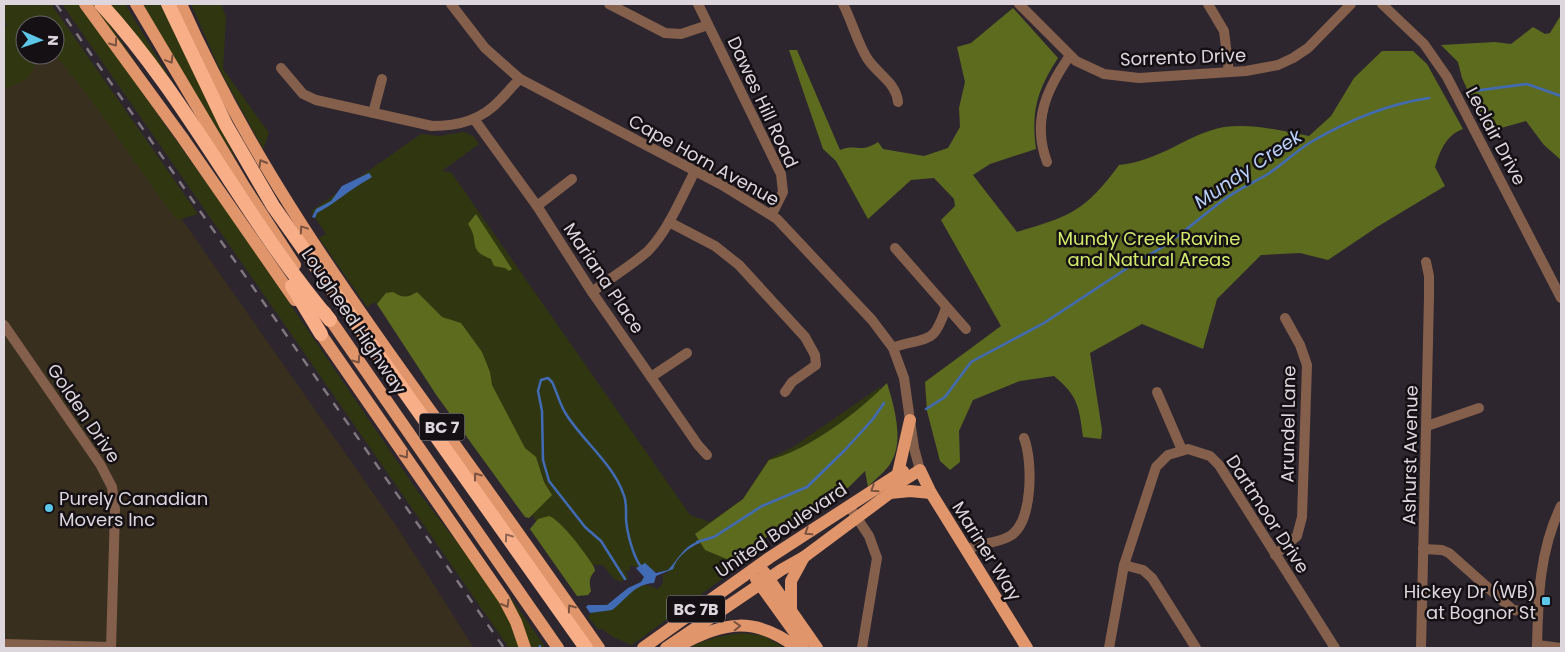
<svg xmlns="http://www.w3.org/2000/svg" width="1565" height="652" viewBox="0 0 1565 652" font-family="Poppins,sans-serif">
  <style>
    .industrial { fill: #382f1f }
    .green { fill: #303710 }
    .forest { fill: #5d6b1e }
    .water { fill: #426bb6 }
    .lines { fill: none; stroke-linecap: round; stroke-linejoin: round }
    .stream { stroke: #426bb6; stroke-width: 2.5 }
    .minor { stroke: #84604c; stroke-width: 10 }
    .major { stroke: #e0956b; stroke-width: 12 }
    .highway { stroke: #f8af88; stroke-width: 14 }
    .rail { stroke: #7e777e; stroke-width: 2.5; stroke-dasharray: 9 9; stroke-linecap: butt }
    .oneway { stroke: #7a5240 }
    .oneway2 { stroke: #916754 }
    .poi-dot { fill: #5cc7e8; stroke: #141014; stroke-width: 2 }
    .labels { text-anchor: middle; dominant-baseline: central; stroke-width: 5; stroke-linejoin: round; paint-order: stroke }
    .shield { fill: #141014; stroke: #a19ba1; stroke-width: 1 }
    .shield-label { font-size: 16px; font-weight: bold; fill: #ddd7dd }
    .street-label { font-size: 18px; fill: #ddd7dd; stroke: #141014 }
    .park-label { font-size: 18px; fill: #d3ec6c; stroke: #141014 }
    .poi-label { font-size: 18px; fill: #ddd7dd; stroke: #141014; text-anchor: start }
    .water-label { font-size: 19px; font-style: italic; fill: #bad2fa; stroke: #141014 }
  </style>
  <rect width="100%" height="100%" fill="#2e262f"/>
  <!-- industrial -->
  <path class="industrial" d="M4 23 25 55H55V47L132 148 399 530 474 648H4Z"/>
  <!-- green -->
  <g class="green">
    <path d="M4 4H51L198 214 177 220C135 166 100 106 55 55V25H25V55H37C33 78 25 82 4 89V27L7 25 4 20Z"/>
    <path d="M62 4H79L237 226 416 489 474 564 511 598 546 648H509Z"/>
    <path d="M91 4H125L198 125 124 19 112 28 191 144Z"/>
    <path d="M142 4H160L235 157H234Z"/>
    <path d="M191 4H221L226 17 223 69 269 133 263 149 220 70Z"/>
    <path d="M464 132 473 136 479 144 442 171 451 172 690 515 710 522 743 499 769 459 793 447 880 387 887 415 706 550 729 560 730 573 632 645 613 637 602 629H598L588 617 592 611C628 611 620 590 643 585 646 584 654 588 658 589L663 583V574L667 573 671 567C659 579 643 566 630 566V571L626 570 628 578 621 582 614 579 603 565 566 564 454 403 375 302 367 307 319 238 326 234 311 211 421 134 439 136Z"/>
    <path d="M743 633 764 636 785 648H689C707 638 724 635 743 633Z"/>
  </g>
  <!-- forest -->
  <g class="forest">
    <path d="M1013 8 1058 58C1037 90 1031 111 1036 149L990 164 973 175 1017 232C1071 216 1085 211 1119 165 1161 161 1187 134 1224 127 1253 123 1281 131 1309 136L1331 116 1354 78 1382 51H1413L1427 64 1463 129C1446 135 1440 151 1435 167L1445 186 1377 227 1328 260 1300 253 1261 255 1217 299 1203 349 1142 324 1090 353 1102 430 1101 439 1083 437C1079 406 1078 396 1054 376L1020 381 973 400 959 431 960 462 950 470 940 461 927 411 925 382 1001 326 941 220 955 206 954 199 934 178 911 180 868 219 836 161 823 149 789 50H797L840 150C857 143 860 154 878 142L883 149 924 156 948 148 960 127 959 108 965 82 957 47 971 43Z"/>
    <path d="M1561 15V160L1544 145 1526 121 1487 132 1462 78 1458 62 1441 45 1495 42 1511 44 1533 27 1545 34 1550 33Z"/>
    <path d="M476 214 512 269 509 271 505 268 494 266 491 259C466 249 481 243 468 224Z"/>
    <path d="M393 292C403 298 407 298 417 292L442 317 461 323 482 352 490 372 492 385 525 448 536 457 544 482 552 495 529 518 525 517 437 396 377 304 386 293Z"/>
    <path d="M887 383C894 406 905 442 890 464 885 472 875 479 868 487L865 471 849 487 729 560 705 550 695 534 743 499 769 460C807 451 859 412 887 383Z"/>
    <path d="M549 516C561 520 587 555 594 567L595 571C589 577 589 582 591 591L588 595 577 596 530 529 538 519Z"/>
  </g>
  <!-- water -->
  <g class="water">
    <path d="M369 173 372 177 369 179C350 189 336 203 317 213L315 218 312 217 316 209 331 201 342 186Z"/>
    <path d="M699 541 700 543C689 547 676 558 673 569L656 576 654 583C634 584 627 599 612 610L590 613 586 607 588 605H607L628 588 641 582 644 577 636 568 645 563 656 573 668 570C678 560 683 546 699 541Z"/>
  </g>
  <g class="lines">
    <!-- stream -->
    <g class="stream">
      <path d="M1473 91 1527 84 1561 96"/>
      <path d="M926 409 945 397 971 362 1044 323 1138 261C1169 246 1194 222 1222 201 1236 190 1253 183 1268 174 1283 164 1296 151 1311 142 1347 121 1388 104 1429 98"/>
      <path d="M697 542 714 537 762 506 807 487 845 450 873 419 884 403"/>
      <path d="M625 579 601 541 585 527 549 481 543 460 542 411 538 391 541 380 548 378 552 382C557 392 560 405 566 414 582 440 613 464 623 493 627 501 626 510 626 519 627 533 633 556 641 567"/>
      <path d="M539 648 540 646"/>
    </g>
    <!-- minor -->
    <g class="minor">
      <path d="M451 4 485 48 520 79 722 185 777 219 872 320 893 348 904 378 914 448 920 470"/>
      <path d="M609 4 665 33 681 34 708 25"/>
      <path d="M698 4 781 174 783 192 772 214"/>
      <path d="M843 4C852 21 857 42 867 58 877 74 896 82 898 102"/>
      <path d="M1019 4 1076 61 1104 74 1139 78 1246 71 1278 65 1293 58 1308 48 1351 4"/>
      <path d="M1208 4 1224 31 1229 72"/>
      <path d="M1382 4 1424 44 1447 77 1561 298"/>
      <path d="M281 68 303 94 316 100 432 126C459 126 482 120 501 99 508 92 513 85 520 79"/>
      <path d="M373 113 382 79"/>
      <path d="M474 119 537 206 592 292 698 445 707 455"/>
      <path d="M1047 162C1032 122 1046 90 1069 57"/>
      <path d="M537 206 572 179"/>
      <path d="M669 222 715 246 739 265 805 337 815 355 816 365 792 382 785 392"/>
      <path d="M895 248 966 329"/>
      <path d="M592 292C610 278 631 266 648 251 669 229 681 198 695 171"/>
      <path d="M4 325 100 464 112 487 115 510 111 648"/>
      <path d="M893 348C905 342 927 342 934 333 940 326 943 316 946 308"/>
      <path d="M651 377 687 353"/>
      <path d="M1157 392 1182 450"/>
      <path d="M1427 426 1479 408"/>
      <path d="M849 506 869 536 877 558 862 648"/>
      <path d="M1423 549 1442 550 1449 553 1513 610 1538 613"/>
      <path d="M966 550C980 542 997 544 1010 536 1033 523 1033 461 1024 438"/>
      <path d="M1275 555 1297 536 1302 517 1307 365 1300 345 1285 318"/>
      <path d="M1124 565 1143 570 1152 578 1196 648"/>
      <path d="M4 644 111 647"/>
      <path d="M1537 645 1561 648"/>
      <path d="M1109 648 1124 565 1156 467 1168 455 1188 449 1210 456 1219 465 1335 648"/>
      <path d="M1421 648 1429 297V276L1426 262"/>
      <path d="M1537 648C1538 599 1539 551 1561 506"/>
    </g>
    <!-- major -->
    <g class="major">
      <path d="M85 4 182 137 295 300"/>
      <path d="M136 4 244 186 295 265"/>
      <path d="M181 4C248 156 343 290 440 424 494 499 547 573 599 648"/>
      <path d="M325 312 558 648"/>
      <path d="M316 327 504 599 516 622 525 648"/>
      <path d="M898 473 910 420"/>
      <path d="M890 493 910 491 931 493"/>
      <path d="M764 572 817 648"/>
      <path d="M756 579 800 640 803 648"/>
      <path d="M791 610V581L804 557"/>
      <path d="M679 646C724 621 755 616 797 648"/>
      <path d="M643 648 769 558 903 471"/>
      <path d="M666 648 781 570 804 557 890 493 896 485 920 470 931 493 1027 648"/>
    </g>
    <!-- highway -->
    <g class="highway">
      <path d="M101 4C189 100 245 220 330 320"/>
      <path d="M168 4 226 125 273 206 586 648"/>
      <path d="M292 286 321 334"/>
    </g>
    <!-- rail -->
    <path class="rail" d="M56 4 504 648"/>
  </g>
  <!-- one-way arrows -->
  <defs><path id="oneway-chevron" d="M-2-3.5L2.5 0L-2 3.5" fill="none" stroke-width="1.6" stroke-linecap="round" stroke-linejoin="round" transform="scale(1.25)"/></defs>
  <g class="oneway">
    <use href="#oneway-chevron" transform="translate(114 43) rotate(54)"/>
    <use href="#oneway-chevron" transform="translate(170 60) rotate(59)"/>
    <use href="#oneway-chevron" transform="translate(262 163) rotate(-120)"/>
    <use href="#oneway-chevron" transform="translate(303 229) rotate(-124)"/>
    <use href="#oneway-chevron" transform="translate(357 360) rotate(55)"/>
    <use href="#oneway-chevron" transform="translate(405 455) rotate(55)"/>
    <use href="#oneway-chevron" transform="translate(477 476) rotate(-126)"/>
    <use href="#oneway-chevron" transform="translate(874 489) rotate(147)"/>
    <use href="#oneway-chevron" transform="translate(808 532) rotate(147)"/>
    <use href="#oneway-chevron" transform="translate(506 604) rotate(60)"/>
    <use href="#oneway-chevron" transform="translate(571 608) rotate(-125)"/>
    <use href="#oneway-chevron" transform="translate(737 626) rotate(-2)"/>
  </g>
  <use class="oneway2" href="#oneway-chevron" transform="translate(508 537) rotate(-126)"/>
  <!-- markers -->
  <g class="poi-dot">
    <circle cx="49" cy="508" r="5"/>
    <rect x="1541" y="596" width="10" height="10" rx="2.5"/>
  </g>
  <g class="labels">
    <!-- shield labels -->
    <g class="shield">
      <rect x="419.5" y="413.5" width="45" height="27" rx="4"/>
      <rect x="667" y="595.5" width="58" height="27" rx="4"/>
    </g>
    <g class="shield-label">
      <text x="442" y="427">BC 7</text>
      <text x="696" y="609">BC 7B</text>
    </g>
    <!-- street labels -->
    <g class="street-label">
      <text transform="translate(1183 57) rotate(-2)">Sorrento Drive</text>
      <text transform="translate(763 102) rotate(65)">Dawes Hill Road</text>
      <text transform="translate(1496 136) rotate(62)">Leclair Drive</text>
      <text transform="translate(704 160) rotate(29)">Cape Horn Avenue</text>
      <text transform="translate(604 278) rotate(56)">Mariana Place</text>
      <text transform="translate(354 321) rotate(56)">Lougheed Highway</text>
      <text transform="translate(84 413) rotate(56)">Golden Drive</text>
      <text transform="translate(1288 424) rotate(-89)">Arundel Lane</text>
      <text transform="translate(1410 455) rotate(-89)">Ashurst Avenue</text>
      <text transform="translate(1268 514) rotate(57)">Dartmoor Drive</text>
      <text transform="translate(781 530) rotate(-34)">United Boulevard</text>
      <text transform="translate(987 551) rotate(58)">Mariner Way</text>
    </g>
    <!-- park labels -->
    <g class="park-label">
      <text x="1149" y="238">Mundy Creek Ravine<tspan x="1149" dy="21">and Natural Areas</tspan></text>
    </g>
    <!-- poi labels -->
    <g class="poi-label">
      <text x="59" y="498">Purely Canadian<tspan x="59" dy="21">Movers Inc</tspan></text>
      <text x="1536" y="591" text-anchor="end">Hickey Dr (WB)<tspan x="1536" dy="21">at Bognor St</tspan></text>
    </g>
    <!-- water labels -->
    <g class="water-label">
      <text transform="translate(1248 169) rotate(-34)">Mundy Creek</text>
    </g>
  </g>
  <!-- border -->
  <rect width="1565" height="652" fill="none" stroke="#ddd7dd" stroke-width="10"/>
  <!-- north arrow -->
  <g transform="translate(40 40) rotate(92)"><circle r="24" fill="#141014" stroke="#646064"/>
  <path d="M0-4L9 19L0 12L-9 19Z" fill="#5cc7e8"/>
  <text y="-8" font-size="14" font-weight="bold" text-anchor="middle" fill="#ddd7dd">N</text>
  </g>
</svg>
